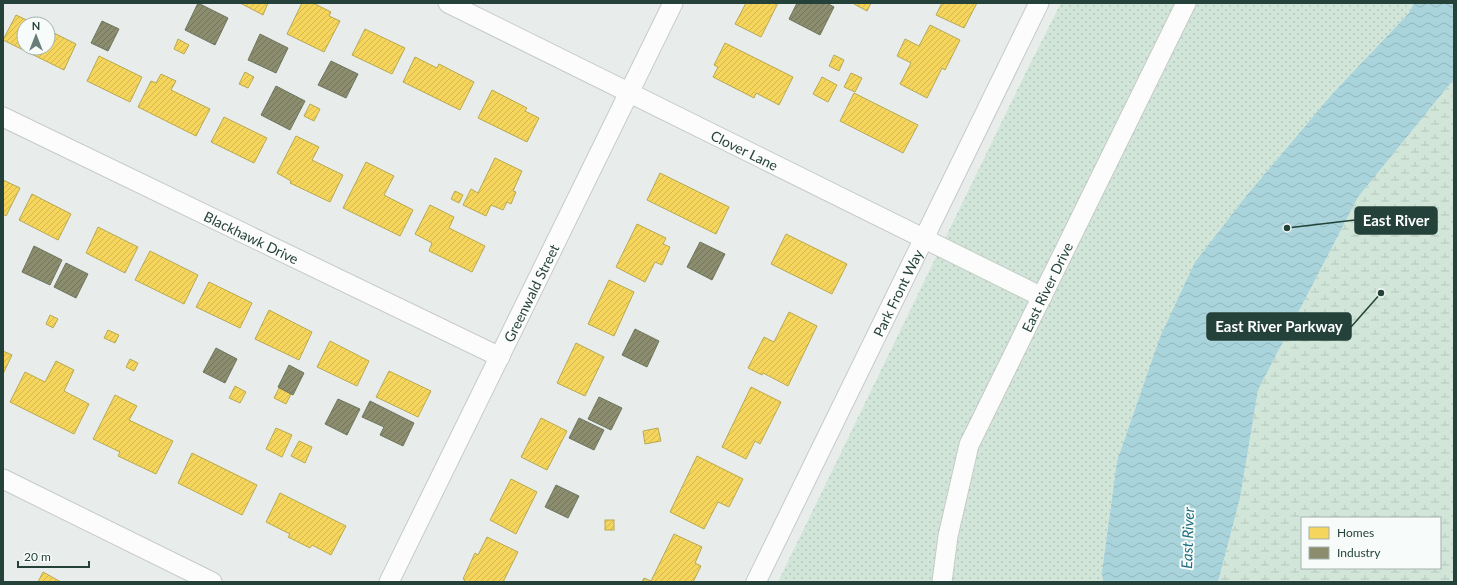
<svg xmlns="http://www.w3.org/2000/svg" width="1457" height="585" viewBox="0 0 1457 585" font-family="Lato,sans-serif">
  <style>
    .green { fill: url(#green-dots) }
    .wetland { fill: url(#wetland-marsh); fill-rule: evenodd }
    .water { fill: url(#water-waves) }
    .homes { fill: url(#homes-hatch); stroke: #b7a952 }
    .industry { fill: url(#industry-hatch); stroke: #6d765e }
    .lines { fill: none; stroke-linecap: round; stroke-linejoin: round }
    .street-casing { stroke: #c5cac8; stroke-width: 21 }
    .street { stroke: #fcfcfc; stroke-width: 19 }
    .labels { text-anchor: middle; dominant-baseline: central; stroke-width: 4; stroke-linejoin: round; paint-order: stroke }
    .street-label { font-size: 14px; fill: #24423a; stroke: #f7fbf9 }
    .water-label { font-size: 15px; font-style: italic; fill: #1c6f80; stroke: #f7fbf9 }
    .leader { fill: none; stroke: #24423a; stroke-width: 1.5 }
    .callout-dot { fill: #24423a; stroke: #f7fbf9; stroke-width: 1.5 }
    .callout { fill: #24423a; stroke: #24423a; stroke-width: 1.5 }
    .callout-label { font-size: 15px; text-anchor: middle; font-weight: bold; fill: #fff }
  </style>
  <defs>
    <pattern id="green-dots" width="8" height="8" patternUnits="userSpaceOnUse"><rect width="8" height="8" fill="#d1e6d8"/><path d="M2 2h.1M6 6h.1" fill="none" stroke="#b3c6ba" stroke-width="1.8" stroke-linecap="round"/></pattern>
    <pattern id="wetland-marsh" width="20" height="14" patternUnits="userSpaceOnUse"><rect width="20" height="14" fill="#d1e6d8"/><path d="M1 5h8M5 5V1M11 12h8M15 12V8" fill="none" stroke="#b3c6ba"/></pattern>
    <pattern id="water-waves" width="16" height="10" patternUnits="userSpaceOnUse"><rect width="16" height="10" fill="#a9d4db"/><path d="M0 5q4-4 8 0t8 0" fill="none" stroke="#91b7bd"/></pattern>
    <pattern id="homes-hatch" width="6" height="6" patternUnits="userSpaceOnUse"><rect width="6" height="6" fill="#f6d55c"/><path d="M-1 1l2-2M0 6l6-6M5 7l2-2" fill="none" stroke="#d3b851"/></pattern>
    <pattern id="industry-hatch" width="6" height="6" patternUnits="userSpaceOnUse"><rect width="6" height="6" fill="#8c8c6e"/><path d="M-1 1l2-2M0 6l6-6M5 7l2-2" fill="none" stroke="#72745b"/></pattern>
  </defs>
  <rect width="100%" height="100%" fill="#e8edeb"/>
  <!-- green -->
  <path class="green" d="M1061 3H1414L1409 13 1333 93 1247 195 1195 262 1160 337 1117 461 1102 572 1103 582H778L1026 72Z"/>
  <!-- wetland -->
  <path class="wetland" d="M1454 79V582H1218L1240 498 1258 390 1358 197ZM1302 518H1440V568H1302Z"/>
  <!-- water -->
  <path class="water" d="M1414 3H1454V79L1358 197 1258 390 1240 498 1218 582H1103L1102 572 1117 461 1160 337 1195 262 1247 195 1333 93 1409 13Z"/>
  <!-- homes -->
  <g class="homes">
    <path d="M240 3H268L263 15Z"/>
    <path d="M302 3H313L331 12 329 16 340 21 324 52 287 34Z"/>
    <path d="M746 3H778L761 37 735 24Z"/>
    <path d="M855 3H871L867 11 854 4Z"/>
    <path d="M942 3H977L964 28 936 15Z"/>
    <path d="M16 15 35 24H24V48H48V30L76 44 64 70 3 40Z"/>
    <path d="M930 25 960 40 945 70 942 68 927 98 900 84 911 63 897 56 905 39 919 46Z"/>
    <path d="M365 29 405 48 392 74 352 55Z"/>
    <path d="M178 39 189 45 184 54 174 49Z"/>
    <path d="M725 43 793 77 779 105 756 93 754 98 713 77 718 67 714 65Z"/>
    <path d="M834 55 844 60 839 71 829 66Z"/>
    <path d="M99 56 142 77 130 102 87 81Z"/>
    <path d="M415 57 437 68 439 64 474 82 460 110 403 82Z"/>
    <path d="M245 72 254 77 248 88 239 84Z"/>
    <path d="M851 73 862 78 855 92 844 87Z"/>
    <path d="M161 74 176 81 171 90 210 109 196 136 138 107 151 81 156 83Z"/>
    <path d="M822 77 837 85 828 102 813 94Z"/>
    <path d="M492 90 527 108 525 111 539 118 527 142 478 118Z"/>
    <path d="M854 93 918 125 903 153 840 121Z"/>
    <path d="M310 104 320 109 314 121 304 116Z"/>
    <path d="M224 117 267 138 254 163 211 142Z"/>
    <path d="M296 136 319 147 312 160 343 175 330 202 290 183 291 181 277 173Z"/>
    <path d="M495 158 522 171 513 191 516 192 511 204 507 202 503 210 491 205 486 216 463 205 471 189 478 193Z"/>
    <path d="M366 162 394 176 384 195 413 210 400 236 343 208Z"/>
    <path d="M660 173 729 207 716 234 647 200Z"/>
    <path d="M3 180 20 188 6 216 3 214Z"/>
    <path d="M455 191 463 195 459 203 451 199Z"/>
    <path d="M32 194 71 214 58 240 19 220Z"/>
    <path d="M430 205 454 217 449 228 485 246 472 272 429 251 432 243 415 234Z"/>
    <path d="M637 224 666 238 663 244 670 247 662 265 655 262 645 282 616 267Z"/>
    <path d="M98 227 138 247 125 273 86 253Z"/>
    <path d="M786 234 847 264 832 294 771 264Z"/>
    <path d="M150 251 198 275 184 304 135 280Z"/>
    <path d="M609 280 634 292 614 336 588 324Z"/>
    <path d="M209 282 252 303 240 328 196 307Z"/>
    <path d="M269 310 312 332 299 360 255 339Z"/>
    <path d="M789 312 817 326 788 386 763 373 762 375 748 368 764 337 774 342Z"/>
    <path d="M50 315 58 319 53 328 46 324Z"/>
    <path d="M108 330 119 335 115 343 104 338Z"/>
    <path d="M330 341 369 361 357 386 317 367Z"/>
    <path d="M576 343 604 357 585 396 557 383Z"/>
    <path d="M3 351 12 355 3 374Z"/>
    <path d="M130 359 138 363 134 371 126 367Z"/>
    <path d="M56 361 74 370 64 391 89 404 74 434 10 402 25 372 45 382Z"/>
    <path d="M389 371 431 391 418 417 376 397Z"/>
    <path d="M235 386 246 392 240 403 229 398Z"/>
    <path d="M751 387 781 402 760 444 755 441 746 459 722 447Z"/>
    <path d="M279 388 291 394 286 404 274 398Z"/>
    <path d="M115 395 137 406 129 420 173 441 156 474 118 456 120 452 93 439Z"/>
    <path d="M541 418 567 431 547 470 521 457Z"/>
    <path d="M276 428 292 435 282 457 266 449Z"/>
    <path d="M658 428 661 441 645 444 643 431Z"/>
    <path d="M299 441 312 447 305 463 291 456Z"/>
    <path d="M192 453 257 485 242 515 178 483Z"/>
    <path d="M697 456 743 479 729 507 718 502 704 529 670 512Z"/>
    <path d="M511 479 537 492 516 534 490 520Z"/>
    <path d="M280 493 346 526 331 555 312 545 310 548 288 537 290 534 266 522Z"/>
    <rect x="605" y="520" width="9" height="10"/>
    <path d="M674 534 702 547 695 563 701 566 693 582H642L644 578 651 581Z"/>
    <path d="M487 537 518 552 503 582H464L465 580 463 579 475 553 478 555Z"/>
    <path d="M43 572 61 582H38Z"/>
  </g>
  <!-- industry -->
  <g class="industry">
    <path d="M198 3 228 18 215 45 185 30Z"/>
    <path d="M797 3H827L834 7 820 35 789 19Z"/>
    <path d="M102 21 119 29 108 51 91 43Z"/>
    <path d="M260 34 288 48 276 73 248 60Z"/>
    <path d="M331 61 358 74 346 98 318 85Z"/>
    <path d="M276 86 305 101 290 130 261 115Z"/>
    <path d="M700 242 725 254 712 280 687 267Z"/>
    <path d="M34 246 62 260 50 285 22 272Z"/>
    <path d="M66 263 88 274 76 298 54 287Z"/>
    <path d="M635 329 659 341 647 367 622 355Z"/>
    <path d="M216 348 237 359 225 383 203 372Z"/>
    <path d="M289 365 304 373 293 395 278 387Z"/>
    <path d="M599 397 622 408 611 430 588 419Z"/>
    <path d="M338 399 360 409 347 435 325 424Z"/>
    <path d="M370 401 414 423 403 446 380 435 384 427 362 417Z"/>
    <path d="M579 418 604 430 594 450 569 438Z"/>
    <path d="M556 485 579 496 568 518 545 507Z"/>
  </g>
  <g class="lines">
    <defs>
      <g id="street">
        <path id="s1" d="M448 3 1042 297"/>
        <path id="s2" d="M3 117 500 357"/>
        <path d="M3 479 212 582"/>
        <path id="s3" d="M389 582 673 3"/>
        <path id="s4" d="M756 582 1039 3"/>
        <path id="s5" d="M942 582 948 536 969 445 1186 3"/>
      </g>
    </defs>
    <!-- street casing -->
    <use href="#street" class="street-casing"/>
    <!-- street -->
    <use href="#street" class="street"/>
  </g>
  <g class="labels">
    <!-- street labels -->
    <g class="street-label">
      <text stroke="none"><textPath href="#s1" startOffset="331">Clover Lane</textPath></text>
      <text stroke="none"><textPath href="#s2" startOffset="276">Blackhawk Drive</textPath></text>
      <text stroke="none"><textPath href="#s5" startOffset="316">East River Drive</textPath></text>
      <text stroke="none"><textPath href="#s4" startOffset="322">Park Front Way</textPath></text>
      <text stroke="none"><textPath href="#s3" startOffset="322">Greenwald Street</textPath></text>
    </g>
    <!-- water labels -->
    <g class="water-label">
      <text transform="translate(1187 538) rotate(-88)">East River</text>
    </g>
  </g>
  <!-- callouts -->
  <path class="leader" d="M1287 228L1355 220M1381 293L1351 327"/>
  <g class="callout-dot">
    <circle cx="1287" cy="228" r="4"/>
    <circle cx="1381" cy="293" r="4"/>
  </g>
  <g class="callout">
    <rect x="1355" y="207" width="82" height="27" rx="4"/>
    <rect x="1207" y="313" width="144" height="27" rx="4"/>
  </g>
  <g class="callout-label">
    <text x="1396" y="226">East River</text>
    <text x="1279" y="332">East River Parkway</text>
  </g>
  <!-- border -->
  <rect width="1457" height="585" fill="none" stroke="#24423a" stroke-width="8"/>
  <!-- legend -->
  <rect x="1301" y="517" width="140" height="52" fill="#f7fbf9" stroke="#a3b1ad"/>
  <rect x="1309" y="527" width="20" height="12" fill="#f6d55c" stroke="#a3b1ad"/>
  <text x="1337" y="537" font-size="12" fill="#24423a">Homes</text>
  <rect x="1309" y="547" width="20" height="12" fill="#8c8c6e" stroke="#a3b1ad"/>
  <text x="1337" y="557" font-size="12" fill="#24423a">Industry</text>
  <!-- north arrow -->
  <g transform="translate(36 36)"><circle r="19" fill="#f7fbf9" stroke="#a3b1ad"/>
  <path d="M0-3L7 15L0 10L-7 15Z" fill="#697e78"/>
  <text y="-6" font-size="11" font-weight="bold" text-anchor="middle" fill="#24423a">N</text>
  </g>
  <!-- scale -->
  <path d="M18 561v6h71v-6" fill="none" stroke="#24423a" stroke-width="2"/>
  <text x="24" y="561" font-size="12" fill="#24423a" stroke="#f7fbf9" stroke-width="3" paint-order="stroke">20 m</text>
</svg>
